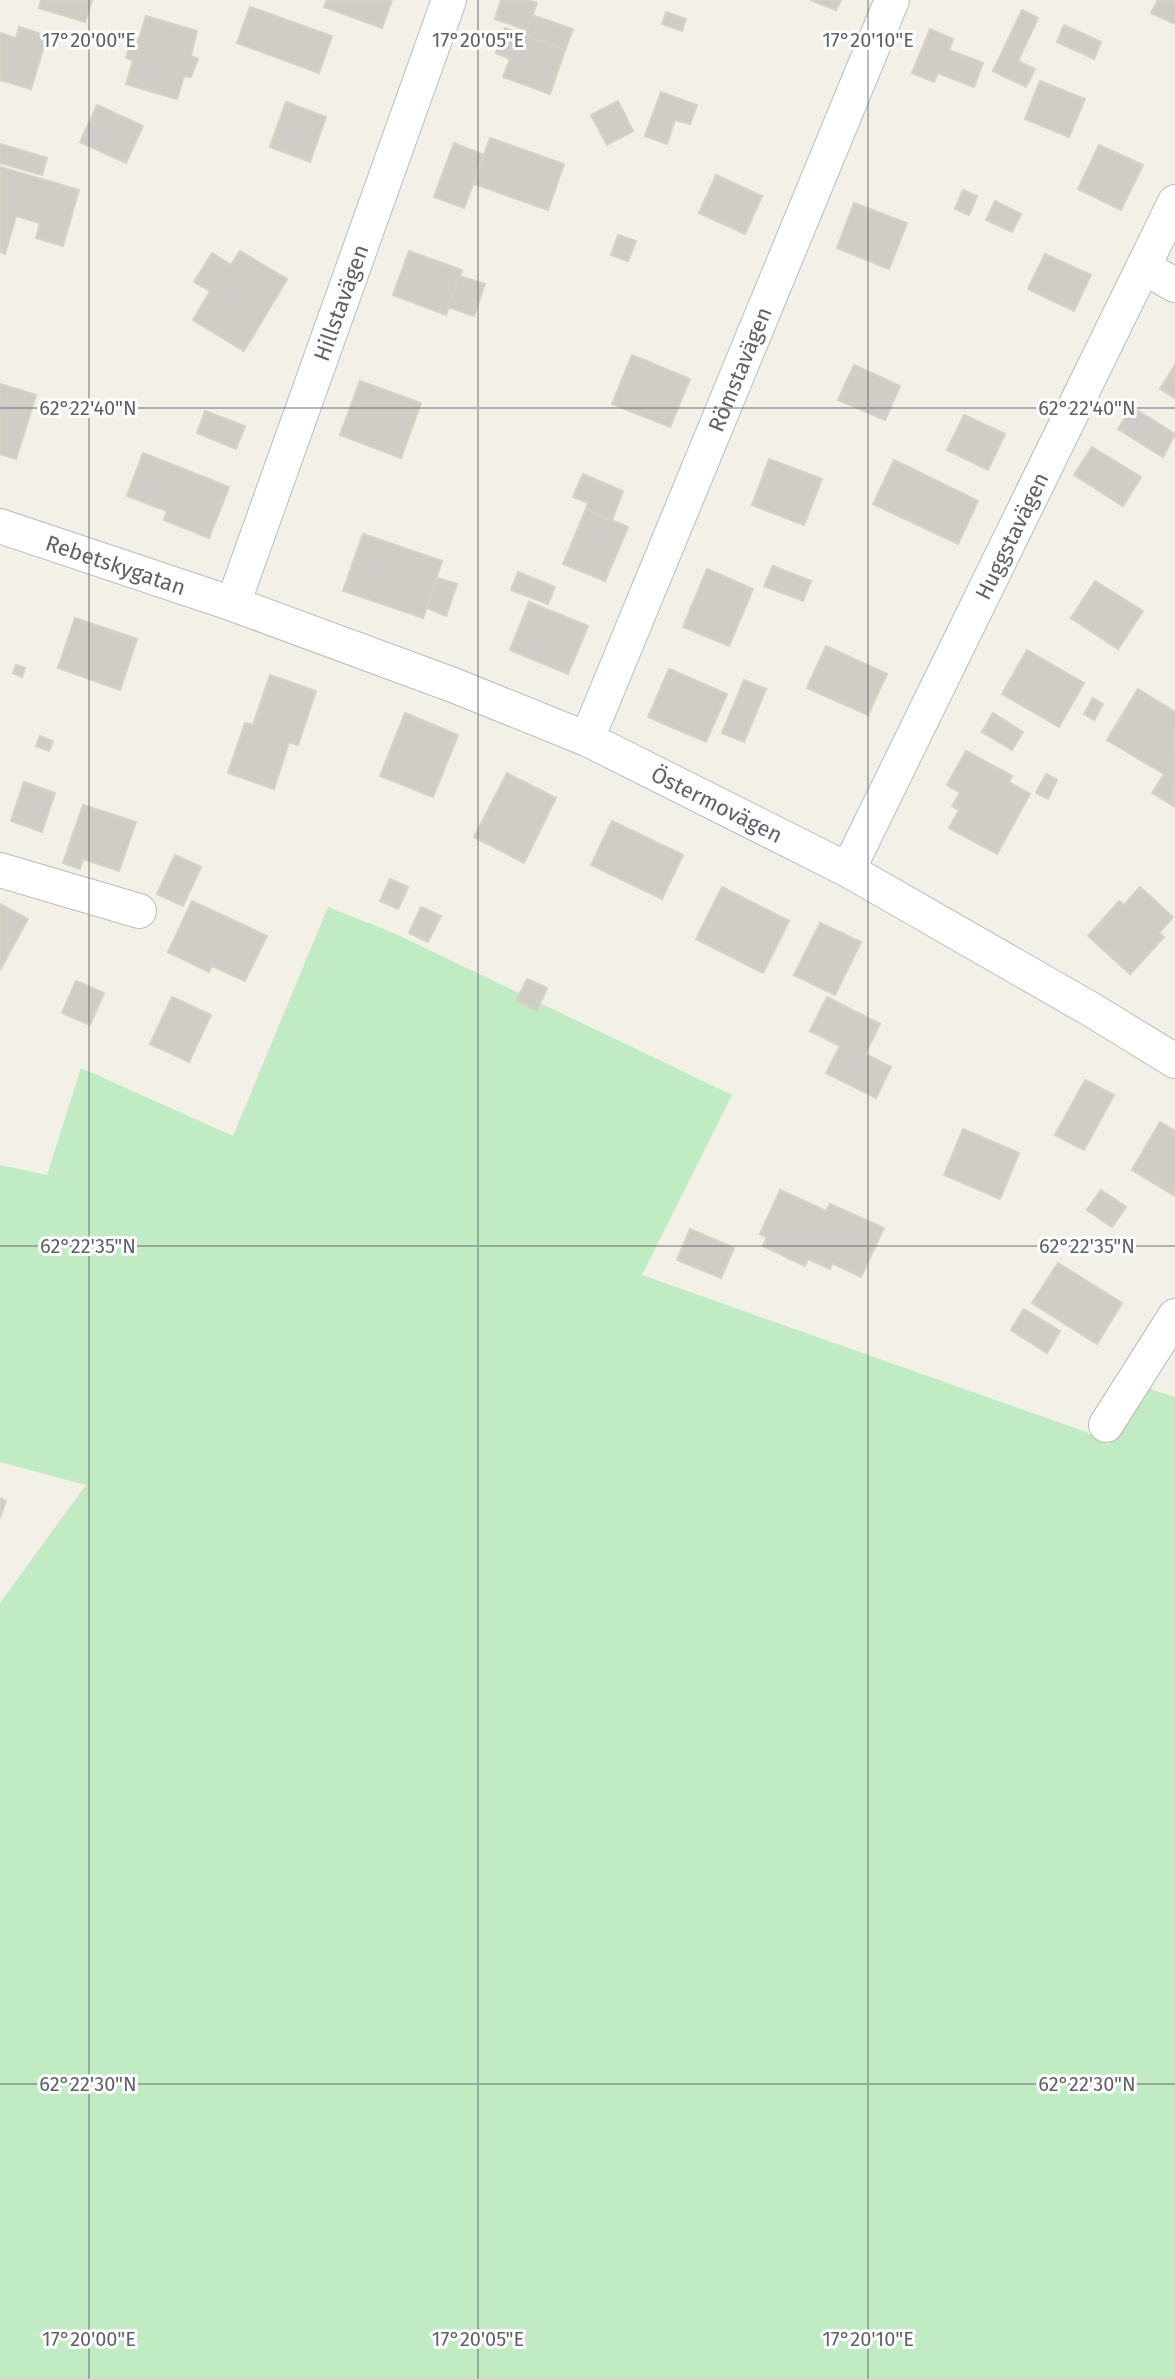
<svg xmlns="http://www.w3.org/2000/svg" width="1175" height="2379" viewBox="0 0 1175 2379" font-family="'Fira Sans',sans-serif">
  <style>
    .green { fill: #c1ebc3 }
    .building { fill: #cfcdc5; stroke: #d7d2c4; stroke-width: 2 }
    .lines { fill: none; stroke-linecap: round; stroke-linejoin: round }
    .minor-casing { stroke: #b9bcc1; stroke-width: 36 }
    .minor { stroke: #fff; stroke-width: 34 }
    .ticks { fill: none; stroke: #5e6268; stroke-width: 2; stroke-opacity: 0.45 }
    .labels { text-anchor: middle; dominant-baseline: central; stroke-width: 6; stroke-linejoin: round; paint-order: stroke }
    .street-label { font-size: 22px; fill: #5e6268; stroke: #fff }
    .ticks-label { font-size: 20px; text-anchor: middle; fill: #5e6268; stroke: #fff; stroke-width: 6; stroke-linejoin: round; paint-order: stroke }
  </style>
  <rect width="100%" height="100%" fill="#f2f0e7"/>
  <!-- green -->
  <path class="green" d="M328 907 396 934 732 1095 642 1275 1086 1432 1108 1445 1147 1388 1175 1397V2379H0V1603L86 1485 0 1462V1165L47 1175 81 1068 233 1136Z"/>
  <!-- building -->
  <g class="building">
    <path d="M41 0H92L85 22 39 8Z"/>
    <path d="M327 0H392L382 28 324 7Z"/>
    <path d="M501 0H528L537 3 527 30 495 19Z"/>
    <path d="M810 0H841L836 10Z"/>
    <path d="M1158 0H1175V24L1151 13Z"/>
    <path d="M250 7 332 36 319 73 237 43Z"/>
    <path d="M1022 10 1038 18 1018 61 1035 69 1026 87 993 71Z"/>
    <path d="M666 12 686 19 682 31 662 24Z"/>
    <path d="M532 15 573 29 565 50 525 36Z"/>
    <path d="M146 16 197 31 191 56 198 59 191 77 184 76 177 99 126 84 133 60 126 58 132 38 139 39Z"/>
    <path d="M1064 25 1101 42 1094 59 1057 42Z"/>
    <path d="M19 27 47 36 31 89 0 80V33L16 38Z"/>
    <path d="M505 28 565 50 550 94 503 77 510 59 496 53Z"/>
    <path d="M930 29 953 39 949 50 983 63 974 87 938 73 934 82 912 73Z"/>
    <path d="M1040 81 1085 99 1069 137 1025 119Z"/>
    <path d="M661 92 697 105 690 124 675 120 667 144 645 136Z"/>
    <path d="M618 101 633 131 607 145 591 115Z"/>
    <path d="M286 102 326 117 310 162 270 147Z"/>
    <path d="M97 105 143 126 126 163 80 142Z"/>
    <path d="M490 138 564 164 548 210 474 184Z"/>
    <path d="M454 143 484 155 464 208 434 197Z"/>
    <path d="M0 144 47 158 42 175 0 163Z"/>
    <path d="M1099 145 1143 165 1121 210 1078 189Z"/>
    <path d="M0 167 79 190 63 246 36 238 40 223 16 216 5 254 0 252Z"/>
    <path d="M716 175 762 196 745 234 699 213Z"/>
    <path d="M963 190 977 196 969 215 955 209Z"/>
    <path d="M995 201 1021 214 1012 232 986 220Z"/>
    <path d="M854 203 907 223 889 269 837 248Z"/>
    <path d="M618 235 636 241 628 261 611 255Z"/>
    <path d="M240 251 287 279 244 351 193 320 210 291 194 282 212 253 231 265Z"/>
    <path d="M409 251 462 270 446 315 393 295Z"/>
    <path d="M1045 254 1091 275 1074 311 1028 289Z"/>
    <path d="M459 276 485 284 474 316 448 307Z"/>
    <path d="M632 355 690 379 670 427 612 404Z"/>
    <path d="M854 365 900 386 885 420 838 400Z"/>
    <path d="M1175 365V398L1160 389Z"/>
    <path d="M360 381 421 403 401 458 340 435Z"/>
    <path d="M0 384 36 395 16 459 0 454Z"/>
    <path d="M1132 407 1175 434 1163 457 1118 429Z"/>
    <path d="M205 411 245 426 236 449 197 433Z"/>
    <path d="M964 415 1005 434 988 470 947 450Z"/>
    <path d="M1092 447 1141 477 1123 506 1074 475Z"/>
    <path d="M143 453 229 487 209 538 164 520 167 511 127 496Z"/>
    <path d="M769 459 822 479 804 525 752 505Z"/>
    <path d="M894 460 978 501 958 544 873 504Z"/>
    <path d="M583 474 623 491 612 520 586 509 588 503 573 497Z"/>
    <path d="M586 509 628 527 605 581 563 564Z"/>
    <path d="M363 534 442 561 423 618 343 591Z"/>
    <path d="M773 566 811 581 803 601 764 586Z"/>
    <path d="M707 569 753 589 729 646 683 627Z"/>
    <path d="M518 572 555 587 548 604 511 590Z"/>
    <path d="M437 578 457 584 446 616 427 608Z"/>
    <path d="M1095 581 1143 611 1118 649 1071 618Z"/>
    <path d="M529 602 588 626 568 674 510 650Z"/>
    <path d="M75 618 137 639 120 690 58 668Z"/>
    <path d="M826 646 887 674 868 715 807 688Z"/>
    <path d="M1027 650 1084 683 1059 727 1002 694Z"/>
    <path d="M16 665 25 668 22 677 13 673Z"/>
    <path d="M669 669 727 694 706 742 648 717Z"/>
    <path d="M270 675 316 691 298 745 289 742 274 789 228 773 245 723 253 725Z"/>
    <path d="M744 680 766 689 744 742 722 733Z"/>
    <path d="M1138 689 1175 712 1174 806 1152 793 1164 774 1107 740Z"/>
    <path d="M1093 698 1103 704 1094 720 1084 714Z"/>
    <path d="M405 713 458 735 433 797 380 776Z"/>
    <path d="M993 713 1023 732 1012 750 982 732Z"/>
    <path d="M40 736 53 741 49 751 36 746Z"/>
    <path d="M966 751 1012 776 1009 782 1030 794 997 854 949 828 959 810 952 806 960 793 947 785Z"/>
    <path d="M507 773 556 798 524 863 474 837Z"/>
    <path d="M1046 774 1057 780 1048 799 1036 793Z"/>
    <path d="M24 782 55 793 42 832 11 821Z"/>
    <path d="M83 805 136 822 119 871 83 859 80 869 63 863Z"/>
    <path d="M612 821 683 855 662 899 591 865Z"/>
    <path d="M175 855 201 867 183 906 157 894Z"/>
    <path d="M390 879 408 887 398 909 380 901Z"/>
    <path d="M722 887 789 921 763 973 696 939Z"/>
    <path d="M1140 887 1173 917 1159 933 1164 937 1130 974 1088 936 1119 901 1124 905Z"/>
    <path d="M192 901 267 936 245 981 212 966 209 972 168 952Z"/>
    <path d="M0 904 28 919 0 970Z"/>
    <path d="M421 907 441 916 428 942 409 933Z"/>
    <path d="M820 923 861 942 835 995 794 975Z"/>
    <path d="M527 979 547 988 537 1011 516 1001Z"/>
    <path d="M76 981 104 993 90 1025 62 1013Z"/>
    <path d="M172 997 211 1015 189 1062 150 1044Z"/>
    <path d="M827 997 880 1024 865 1054 891 1067 876 1098 826 1073 840 1046 810 1031Z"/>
    <path d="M1085 1080 1114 1095 1084 1150 1055 1135Z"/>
    <path d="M1160 1122 1175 1131V1196L1132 1170Z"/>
    <path d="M963 1129 1019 1153 1000 1199 944 1175Z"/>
    <path d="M780 1190 826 1211 830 1204 884 1228 861 1277 832 1263 830 1269 808 1259 805 1266 763 1246 767 1237 760 1234Z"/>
    <path d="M1101 1190 1126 1207 1112 1227 1087 1210Z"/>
    <path d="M690 1229 734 1248 721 1278 677 1260Z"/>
    <path d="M1058 1263 1122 1303 1097 1344 1032 1303Z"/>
    <path d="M1024 1309 1060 1331 1047 1353 1011 1330Z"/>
    <path d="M0 1498 6 1501 0 1518Z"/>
  </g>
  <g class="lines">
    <defs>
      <g id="minor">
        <path d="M1143 267 1175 285"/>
        <path id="s1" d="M0 526 233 604 453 685 587 739 848 870 1092 1010 1175 1061"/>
        <path id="s2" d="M233 604 449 0"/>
        <path id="s3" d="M587 739 892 0"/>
        <path d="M0 870 139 911"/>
        <path id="s4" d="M848 870 1175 202"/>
        <path d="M1106 1425 1175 1316"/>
      </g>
    </defs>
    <!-- minor casing -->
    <use href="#minor" class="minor-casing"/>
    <!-- minor -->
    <use href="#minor" class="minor"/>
  </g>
  <!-- ticks -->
  <path class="ticks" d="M89 0V2379M478 0V2379M868 0V2379M0 408H1175M0 1246H1175M0 2084H1175"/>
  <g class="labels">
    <!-- street labels -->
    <g class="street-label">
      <text stroke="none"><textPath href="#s2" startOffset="320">Hillstavägen</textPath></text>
      <text stroke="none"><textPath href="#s3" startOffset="400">Römstavägen</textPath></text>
      <text stroke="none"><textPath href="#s4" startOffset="372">Huggstavägen</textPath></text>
      <text stroke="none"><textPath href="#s1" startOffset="122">Rebetskygatan</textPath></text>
      <text stroke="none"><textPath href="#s1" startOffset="770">Östermovägen</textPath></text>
    </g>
  </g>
  <g class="ticks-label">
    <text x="89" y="47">17°20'00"E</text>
    <text x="478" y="47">17°20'05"E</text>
    <text x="868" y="47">17°20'10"E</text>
    <text x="88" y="415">62°22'40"N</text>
    <text x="1087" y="415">62°22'40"N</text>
    <text x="88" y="1253">62°22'35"N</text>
    <text x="1087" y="1253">62°22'35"N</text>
    <text x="88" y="2091">62°22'30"N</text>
    <text x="1087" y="2091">62°22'30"N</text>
    <text x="89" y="2346">17°20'00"E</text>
    <text x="478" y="2346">17°20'05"E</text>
    <text x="868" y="2346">17°20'10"E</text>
  </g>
</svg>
